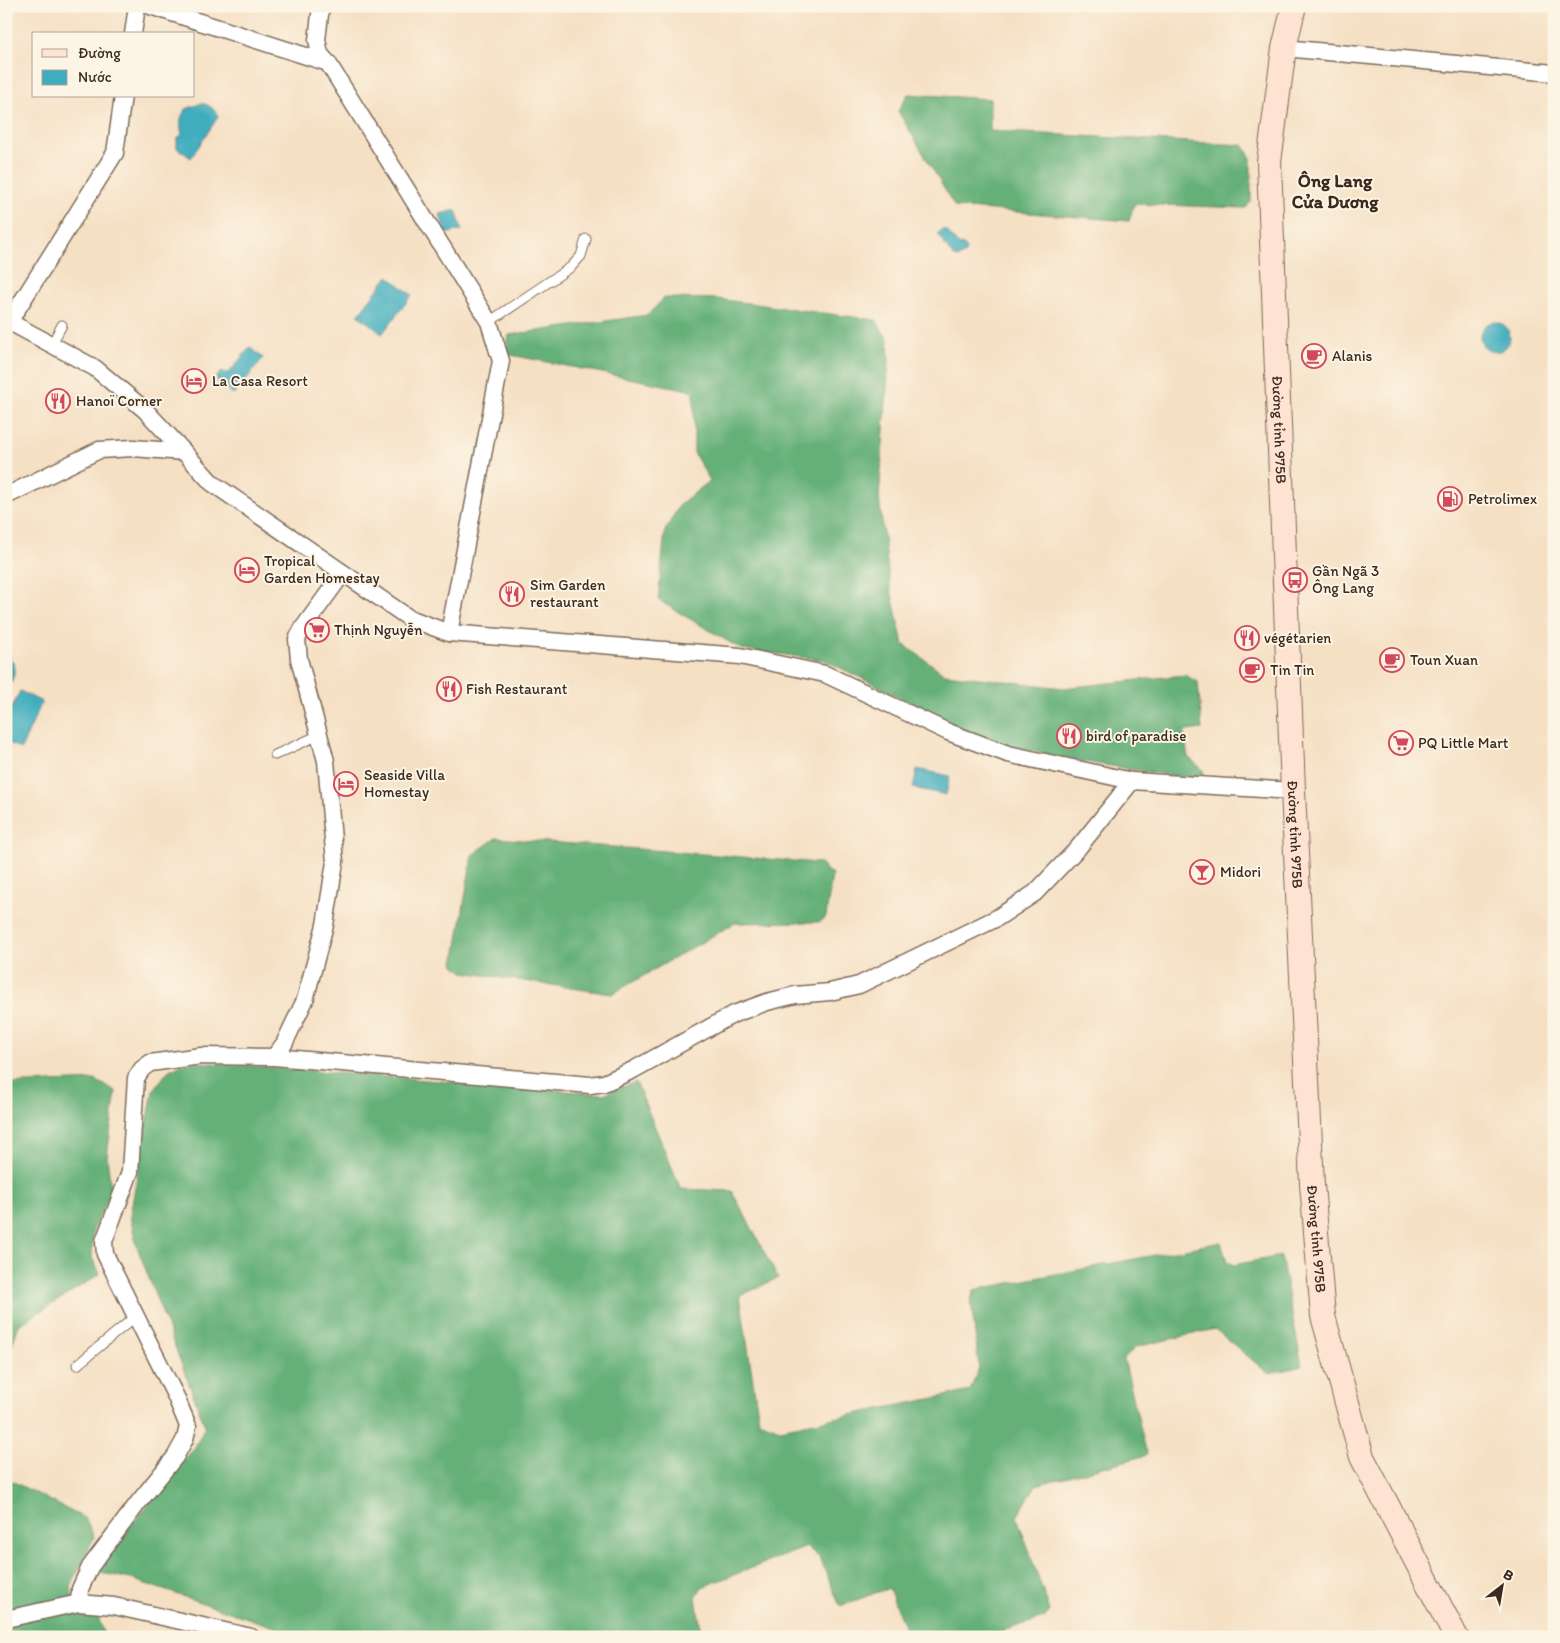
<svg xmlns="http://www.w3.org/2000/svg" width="1560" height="1643" viewBox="0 0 1560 1643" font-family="Itim,sans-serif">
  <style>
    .forest { fill: #65b079; stroke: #506d4c }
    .water { fill: #40adbe; stroke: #3e6c6e }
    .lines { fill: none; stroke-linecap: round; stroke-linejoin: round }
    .service-casing { stroke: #7c6a58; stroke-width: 11 }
    .minor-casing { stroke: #7c6a58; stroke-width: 19 }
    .secondary-casing { stroke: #7c6a58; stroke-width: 26 }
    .service { stroke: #fff; stroke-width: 9 }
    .minor { stroke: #fff; stroke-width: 16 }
    .secondary { stroke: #fee3d2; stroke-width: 24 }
    .labels { text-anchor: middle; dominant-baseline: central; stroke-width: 4; stroke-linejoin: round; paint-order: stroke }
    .poi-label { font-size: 15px; fill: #3b2a1e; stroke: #fcf5e5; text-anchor: start }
    .street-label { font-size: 15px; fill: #3b2a1e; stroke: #fcf5e5 }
    .quarter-label { font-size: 18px; font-weight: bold; fill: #3b2a1e; stroke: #fcf5e5 }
  </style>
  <rect width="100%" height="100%" fill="#fcf5e5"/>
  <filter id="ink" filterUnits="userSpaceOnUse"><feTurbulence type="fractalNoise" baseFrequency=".02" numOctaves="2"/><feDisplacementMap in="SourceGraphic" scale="10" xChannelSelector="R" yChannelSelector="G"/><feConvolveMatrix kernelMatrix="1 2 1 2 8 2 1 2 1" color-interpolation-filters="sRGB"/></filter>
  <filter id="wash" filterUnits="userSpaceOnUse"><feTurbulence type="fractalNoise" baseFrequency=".0096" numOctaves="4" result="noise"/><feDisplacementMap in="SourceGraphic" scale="20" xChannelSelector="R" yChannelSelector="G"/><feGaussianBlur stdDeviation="1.12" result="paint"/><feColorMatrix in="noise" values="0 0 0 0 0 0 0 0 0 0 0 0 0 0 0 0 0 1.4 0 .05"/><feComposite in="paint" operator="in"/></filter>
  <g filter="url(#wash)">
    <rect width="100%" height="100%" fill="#f5e0c4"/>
    <!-- forest -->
    <g class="forest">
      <path d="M908 94 990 99V131L1243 145 1251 158V201L1246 208 1134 204 1129 221 955 207 898 111Z"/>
      <path d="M664 298 717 299 876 320 888 340 889 360 879 498 890 586 903 644 945 674 1063 688 1185 675 1198 682 1202 729 1187 731 1184 734 1188 757 1203 770 1204 777 1174 776 1073 760 1003 745 947 723 878 686 824 660 741 649 658 600 665 531 680 504 710 481 694 453V391L506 354 509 335 648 315Z"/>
      <path d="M496 838 819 863 832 875 826 917 820 922 735 923 612 994 463 972 454 964 472 855Z"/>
      <path d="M198 1062 603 1094 636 1082 681 1189 732 1191 778 1278 740 1296 759 1421 780 1429 970 1391 979 1368 971 1300 974 1290 1221 1242 1227 1261 1233 1265 1281 1256 1302 1366 1269 1374 1215 1329 1136 1347 1124 1359 1147 1455 1036 1485 1017 1517 1050 1611 1044 1618 983 1637H908L889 1588 840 1606 819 1557 807 1547 702 1587 696 1597 702 1637H304L131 1579 102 1573 98 1566 195 1447 205 1426 136 1244 130 1215 153 1091 168 1071 181 1064Z"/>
      <path d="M95 1080 116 1091 107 1156 111 1192 93 1230 92 1258 100 1274 19 1325 6 1362V1084Z"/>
      <path d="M6 1478 86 1519 94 1537 71 1586 74 1611 98 1617 105 1637H6Z"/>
    </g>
    <!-- water -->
    <g class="water">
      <path d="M202 103C209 105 217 110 218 117L191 158 177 148V138L182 135C180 124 179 118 186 109Z"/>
      <path d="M456 210 462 230 445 234 440 214Z"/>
      <path d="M942 230 947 231 957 244 964 245 966 250 964 255 957 258 953 256 938 235V233Z"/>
      <path d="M388 276 412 295 382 334 358 315Z"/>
      <circle cx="1495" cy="337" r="15"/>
      <path d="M250 347 263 358 234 395 220 384 216 378 221 372 229 373Z"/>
      <path d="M6 655C18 661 16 680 6 688Z"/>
      <path d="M20 691 42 702 21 749 6 742V720Z"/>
      <path d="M917 769 950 776 946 795 913 788Z"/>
    </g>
  </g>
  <g filter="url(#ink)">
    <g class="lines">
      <defs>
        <g id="service">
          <path d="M489 322 571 267 581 256 586 239"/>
          <path d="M52 344 62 325"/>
          <path d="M275 755 319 735"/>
          <path d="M77 1365 136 1316"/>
        </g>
        <g id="minor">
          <path d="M150 6 328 63 489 322 501 361 449 633"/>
          <path d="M321 6 317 40 320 54 328 63"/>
          <path d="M133 34 137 6"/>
          <path d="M1284 48 1554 73"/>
          <path d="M6 320 95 368 146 411 184 452"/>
          <path d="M9 322 115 153 123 96"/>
          <path d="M6 496 99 450 133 448 184 452 212 483 409 618 449 633 740 656 825 674 948 732 1008 754 1132 781 1293 791"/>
          <path d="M274 1057 284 1044 305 1000 325 925 335 862 326 761 299 659 297 639 303 628 343 573"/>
          <path d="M79 1603 80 1589 90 1567 138 1503 175 1457 185 1439 188 1426 176 1397 105 1254 104 1241 130 1172 136 1078 142 1069 150 1063 201 1056 274 1057 590 1085 604 1083 633 1070 734 1014 767 1002 795 995 830 992 859 985 997 918 1035 893 1078 848 1132 781"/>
          <path d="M6 1619 79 1603 114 1606 251 1637"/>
        </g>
        <g id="secondary">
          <path id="s1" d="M1294 6 1284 48 1269 162 1293 791 1312 1184 1323 1316 1362 1457 1456 1637"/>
        </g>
      </defs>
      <!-- service casing -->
      <use href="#service" class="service-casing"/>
      <!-- minor casing -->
      <use href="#minor" class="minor-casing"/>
      <!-- secondary casing -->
      <use href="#secondary" class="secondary-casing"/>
      <!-- service -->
      <use href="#service" class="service"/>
      <!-- minor -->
      <use href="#minor" class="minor"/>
      <!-- secondary -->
      <use href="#secondary" class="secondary"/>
    </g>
  </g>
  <!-- icons -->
  <defs>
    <symbol id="cafe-ring" viewBox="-11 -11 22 22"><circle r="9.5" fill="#fcf5e5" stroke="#d1495b" stroke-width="1.5"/><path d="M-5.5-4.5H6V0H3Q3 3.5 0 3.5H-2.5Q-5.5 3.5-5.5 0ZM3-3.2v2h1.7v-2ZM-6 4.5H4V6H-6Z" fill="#d1495b"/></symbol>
    <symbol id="hotel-ring" viewBox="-11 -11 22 22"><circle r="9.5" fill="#fcf5e5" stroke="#d1495b" stroke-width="1.5"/><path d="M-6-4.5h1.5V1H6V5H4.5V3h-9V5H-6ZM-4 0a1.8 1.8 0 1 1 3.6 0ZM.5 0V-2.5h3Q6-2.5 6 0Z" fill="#d1495b"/></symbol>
    <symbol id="restaurant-ring" viewBox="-11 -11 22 22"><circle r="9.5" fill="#fcf5e5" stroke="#d1495b" stroke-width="1.5"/><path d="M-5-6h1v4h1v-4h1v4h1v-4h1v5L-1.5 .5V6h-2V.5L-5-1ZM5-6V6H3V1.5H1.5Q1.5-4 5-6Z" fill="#d1495b"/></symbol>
    <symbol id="fuel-ring" viewBox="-11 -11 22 22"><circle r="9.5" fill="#fcf5e5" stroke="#d1495b" stroke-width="1.5"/><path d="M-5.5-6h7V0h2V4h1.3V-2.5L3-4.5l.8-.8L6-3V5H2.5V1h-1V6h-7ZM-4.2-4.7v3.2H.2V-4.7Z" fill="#d1495b"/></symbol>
    <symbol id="bus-ring" viewBox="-11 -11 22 22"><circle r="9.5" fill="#fcf5e5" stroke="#d1495b" stroke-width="1.5"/><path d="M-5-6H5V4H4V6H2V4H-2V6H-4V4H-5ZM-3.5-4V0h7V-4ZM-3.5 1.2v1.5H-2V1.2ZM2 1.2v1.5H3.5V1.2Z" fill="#d1495b"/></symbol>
    <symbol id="supermarket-ring" viewBox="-11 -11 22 22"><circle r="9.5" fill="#fcf5e5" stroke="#d1495b" stroke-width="1.5"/><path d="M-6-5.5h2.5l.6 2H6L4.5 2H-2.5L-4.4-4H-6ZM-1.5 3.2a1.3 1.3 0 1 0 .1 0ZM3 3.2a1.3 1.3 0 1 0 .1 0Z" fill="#d1495b"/></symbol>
    <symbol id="bar-ring" viewBox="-11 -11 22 22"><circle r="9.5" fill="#fcf5e5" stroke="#d1495b" stroke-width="1.5"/><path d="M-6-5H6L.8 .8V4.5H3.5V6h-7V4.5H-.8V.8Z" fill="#d1495b"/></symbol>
  </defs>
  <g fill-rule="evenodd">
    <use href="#cafe-ring" x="1300" y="342" width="28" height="28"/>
    <use href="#hotel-ring" x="180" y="367" width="28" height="28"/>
    <use href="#restaurant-ring" x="44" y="387" width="28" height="28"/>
    <use href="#fuel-ring" x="1436" y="485" width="28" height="28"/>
    <use href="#hotel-ring" x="233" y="556" width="28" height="28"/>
    <use href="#bus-ring" x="1281" y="566" width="28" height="28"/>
    <use href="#restaurant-ring" x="498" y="580" width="28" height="28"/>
    <use href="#supermarket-ring" x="303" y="616" width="28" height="28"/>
    <use href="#restaurant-ring" x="1233" y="624" width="28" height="28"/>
    <use href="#cafe-ring" x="1378" y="646" width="28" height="28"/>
    <use href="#cafe-ring" x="1238" y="656" width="28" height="28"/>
    <use href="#restaurant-ring" x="435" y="675" width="28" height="28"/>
    <use href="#restaurant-ring" x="1055" y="722" width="28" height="28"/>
    <use href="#supermarket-ring" x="1387" y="729" width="28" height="28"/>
    <use href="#hotel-ring" x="332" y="770" width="28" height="28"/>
    <use href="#bar-ring" x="1188" y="858" width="28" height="28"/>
  </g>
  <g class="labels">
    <!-- poi labels -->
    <g class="poi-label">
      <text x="1332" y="356">Alanis</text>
      <text x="212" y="381">La Casa Resort</text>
      <text x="76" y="401">Hanoï Corner</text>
      <text x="1468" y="499">Petrolimex</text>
      <text x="264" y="561">Tropical<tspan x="264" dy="17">Garden Homestay</tspan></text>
      <text x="1312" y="571">Gần Ngã 3<tspan x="1312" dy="17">Ông Lang</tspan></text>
      <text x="530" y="585">Sim Garden<tspan x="530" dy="17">restaurant</tspan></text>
      <text x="334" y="630">Thịnh Nguyễn</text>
      <text x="1264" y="638">végétarien</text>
      <text x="1410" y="660">Toun Xuan</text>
      <text x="1270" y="670">Tin Tin</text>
      <text x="466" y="689">Fish Restaurant</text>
      <text x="1086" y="736">bird of paradise</text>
      <text x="1418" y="743">PQ Little Mart</text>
      <text x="364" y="775">Seaside Villa<tspan x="364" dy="17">Homestay</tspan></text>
      <text x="1220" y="872">Midori</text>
    </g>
    <!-- street labels -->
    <g class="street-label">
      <text stroke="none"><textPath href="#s1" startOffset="426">Đường tỉnh 975B</textPath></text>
      <text stroke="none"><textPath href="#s1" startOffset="831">Đường tỉnh 975B</textPath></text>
      <text stroke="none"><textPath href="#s1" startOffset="1236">Đường tỉnh 975B</textPath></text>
    </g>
    <!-- quarter labels -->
    <g class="quarter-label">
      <text x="1335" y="181">Ông Lang<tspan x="1335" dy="21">Cửa Dương</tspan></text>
    </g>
  </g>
  <!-- margin -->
  <rect width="1560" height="1643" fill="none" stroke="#fcf5e5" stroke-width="25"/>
  <!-- legend -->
  <rect x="32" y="32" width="162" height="65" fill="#fcf5e5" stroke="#afa495"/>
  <rect x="42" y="49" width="25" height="8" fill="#fee3d2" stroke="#afa495"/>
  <text x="78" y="58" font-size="15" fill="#3b2a1e">Đường</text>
  <rect x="42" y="70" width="25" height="15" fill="#40adbe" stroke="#afa495"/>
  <text x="78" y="82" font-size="15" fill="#3b2a1e">Nước</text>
  <!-- north arrow -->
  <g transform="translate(1502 1586) rotate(31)" stroke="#fcf5e5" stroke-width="4" paint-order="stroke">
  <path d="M0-4L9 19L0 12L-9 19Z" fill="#3b2a1e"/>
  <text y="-8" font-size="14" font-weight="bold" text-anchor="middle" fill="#3b2a1e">B</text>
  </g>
</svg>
